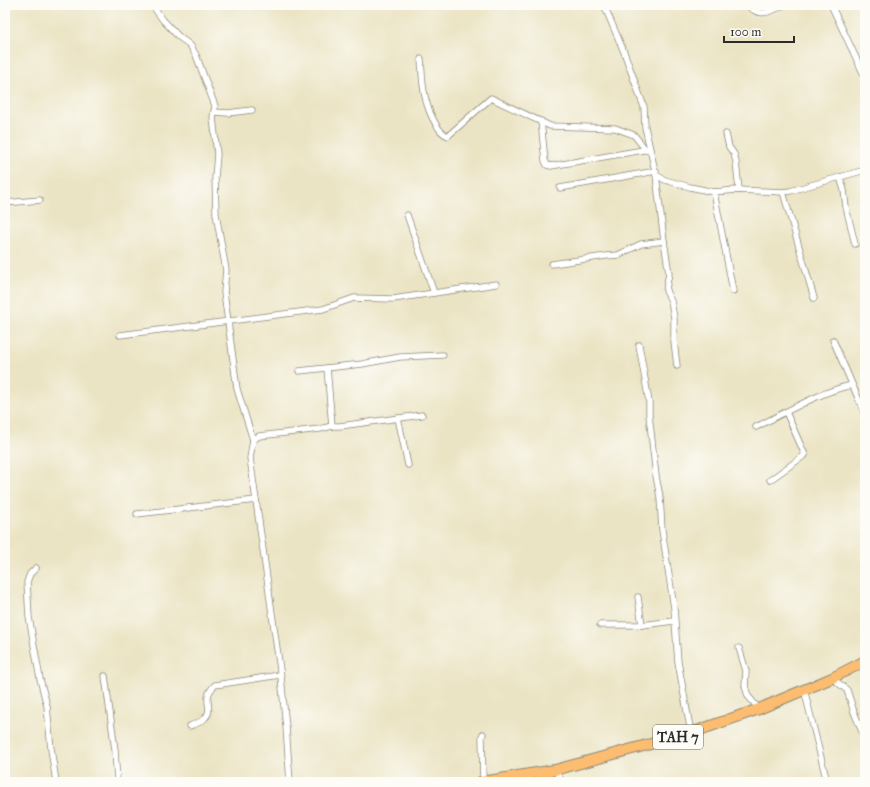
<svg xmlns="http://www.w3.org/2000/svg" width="870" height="787" viewBox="0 0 870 787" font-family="'IM FELL Great Primer',serif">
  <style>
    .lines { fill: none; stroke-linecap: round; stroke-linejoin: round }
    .street-casing { stroke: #8b8878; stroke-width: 7 }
    .highway-casing { stroke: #8b8878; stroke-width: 12 }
    .street { stroke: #fff; stroke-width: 5.5 }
    .highway { stroke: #fcbd6f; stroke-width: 10 }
    .labels { text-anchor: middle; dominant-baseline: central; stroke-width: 3; stroke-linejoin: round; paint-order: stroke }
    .shield { fill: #fdfcf7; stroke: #6a6a68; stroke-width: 1 }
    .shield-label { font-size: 14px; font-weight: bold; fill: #2b2b2b }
  </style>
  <rect width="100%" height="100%" fill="#fdfcf7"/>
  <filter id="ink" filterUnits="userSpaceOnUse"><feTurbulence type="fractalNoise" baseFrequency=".025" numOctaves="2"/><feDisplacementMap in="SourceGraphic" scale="8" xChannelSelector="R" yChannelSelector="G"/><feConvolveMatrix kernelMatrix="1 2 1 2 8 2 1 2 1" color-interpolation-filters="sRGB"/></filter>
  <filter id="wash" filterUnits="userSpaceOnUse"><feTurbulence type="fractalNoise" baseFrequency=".012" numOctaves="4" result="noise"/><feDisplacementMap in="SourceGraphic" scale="16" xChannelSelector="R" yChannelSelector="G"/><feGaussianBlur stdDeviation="0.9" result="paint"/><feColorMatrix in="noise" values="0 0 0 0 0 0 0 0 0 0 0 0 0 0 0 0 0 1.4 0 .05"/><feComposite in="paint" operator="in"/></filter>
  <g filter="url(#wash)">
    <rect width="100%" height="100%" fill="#ebe4c4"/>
  </g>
  <g filter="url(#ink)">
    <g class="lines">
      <defs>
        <g id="street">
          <path d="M152 5 163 20 179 37 190 45 196 55 215 106 213 117 217 154 215 178 216 214 226 270 224 292 237 389 253 440 250 458 281 677 286 727 290 782"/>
          <path d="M604 5 624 52 644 107 645 127 656 175 665 180 690 187 714 192 737 190 783 192 790 191 865 170"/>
          <path d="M747 5C760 18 770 12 784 5"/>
          <path d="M831 5 865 77"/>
          <path d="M421 59C422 71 422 85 425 96 427 107 436 132 448 136L450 134 491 98 550 126 615 128 634 135 646 150"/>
          <path d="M214 112 228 113 252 110"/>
          <path d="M541 121 545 161 547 165 551 166 649 149"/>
          <path d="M726 134 729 147 734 154 736 162 739 190"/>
          <path d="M840 177 844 190 846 207 855 244"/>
          <path d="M560 188 656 171"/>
          <path d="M714 192 733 291"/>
          <path d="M783 192 814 298"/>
          <path d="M5 203 40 200"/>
          <path d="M407 215 434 293"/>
          <path d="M664 241 669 274 667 283 666 291 671 301 674 318V341L677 366"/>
          <path d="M552 264 606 256 618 255 641 244 664 241 656 175"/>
          <path d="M120 335 323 309 354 298 393 299 496 284"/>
          <path d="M833 340 865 414"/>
          <path d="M639 345 649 402V415L656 476 660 497 662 530 674 608 678 662 691 733"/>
          <path d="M299 371 362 364 400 357 443 355"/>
          <path d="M398 418 408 465"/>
          <path d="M332 426H340L422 415"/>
          <path d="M756 427C787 412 819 392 852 385"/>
          <path d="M253 440 259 436 320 429 332 426 327 368"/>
          <path d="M770 480 805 455 786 412"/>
          <path d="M137 514 256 500"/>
          <path d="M36 568 30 574 27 582 29 617 40 679 47 706 51 749 56 782"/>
          <path d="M638 597 642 625"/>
          <path d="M600 625H642L674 621"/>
          <path d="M739 648 746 671 745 686 748 696 759 709"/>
          <path d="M105 676 115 750 117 782"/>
          <path d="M832 678 847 690 854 712 865 739"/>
          <path d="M804 689 827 782"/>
          <path d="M190 726C195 724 202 722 205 718 215 709 200 699 215 685L280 675"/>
          <path d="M483 734 482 736 483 782"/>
          <path d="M555 770 562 782"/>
        </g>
        <path id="highway" d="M481 782 555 770 691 733 759 709 832 678 865 661"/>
      </defs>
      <!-- street casing -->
      <use href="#street" class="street-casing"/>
      <!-- highway casing -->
      <use href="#highway" class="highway-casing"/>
      <!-- street -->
      <use href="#street" class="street"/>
      <!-- highway -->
      <use href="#highway" class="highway"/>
    </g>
  </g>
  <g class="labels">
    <!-- shield labels -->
    <rect class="shield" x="653" y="725" width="50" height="24" rx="3"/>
    <g class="shield-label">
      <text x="678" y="737">TAH 7</text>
    </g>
  </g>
  <!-- margin -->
  <rect width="870" height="787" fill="none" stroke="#fdfcf7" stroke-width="20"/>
  <!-- scale -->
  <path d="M724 36v6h70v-6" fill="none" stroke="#2b2b2b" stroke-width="2"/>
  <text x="730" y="36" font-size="12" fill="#2b2b2b" stroke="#fdfcf7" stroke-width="3" paint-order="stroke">100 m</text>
</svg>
